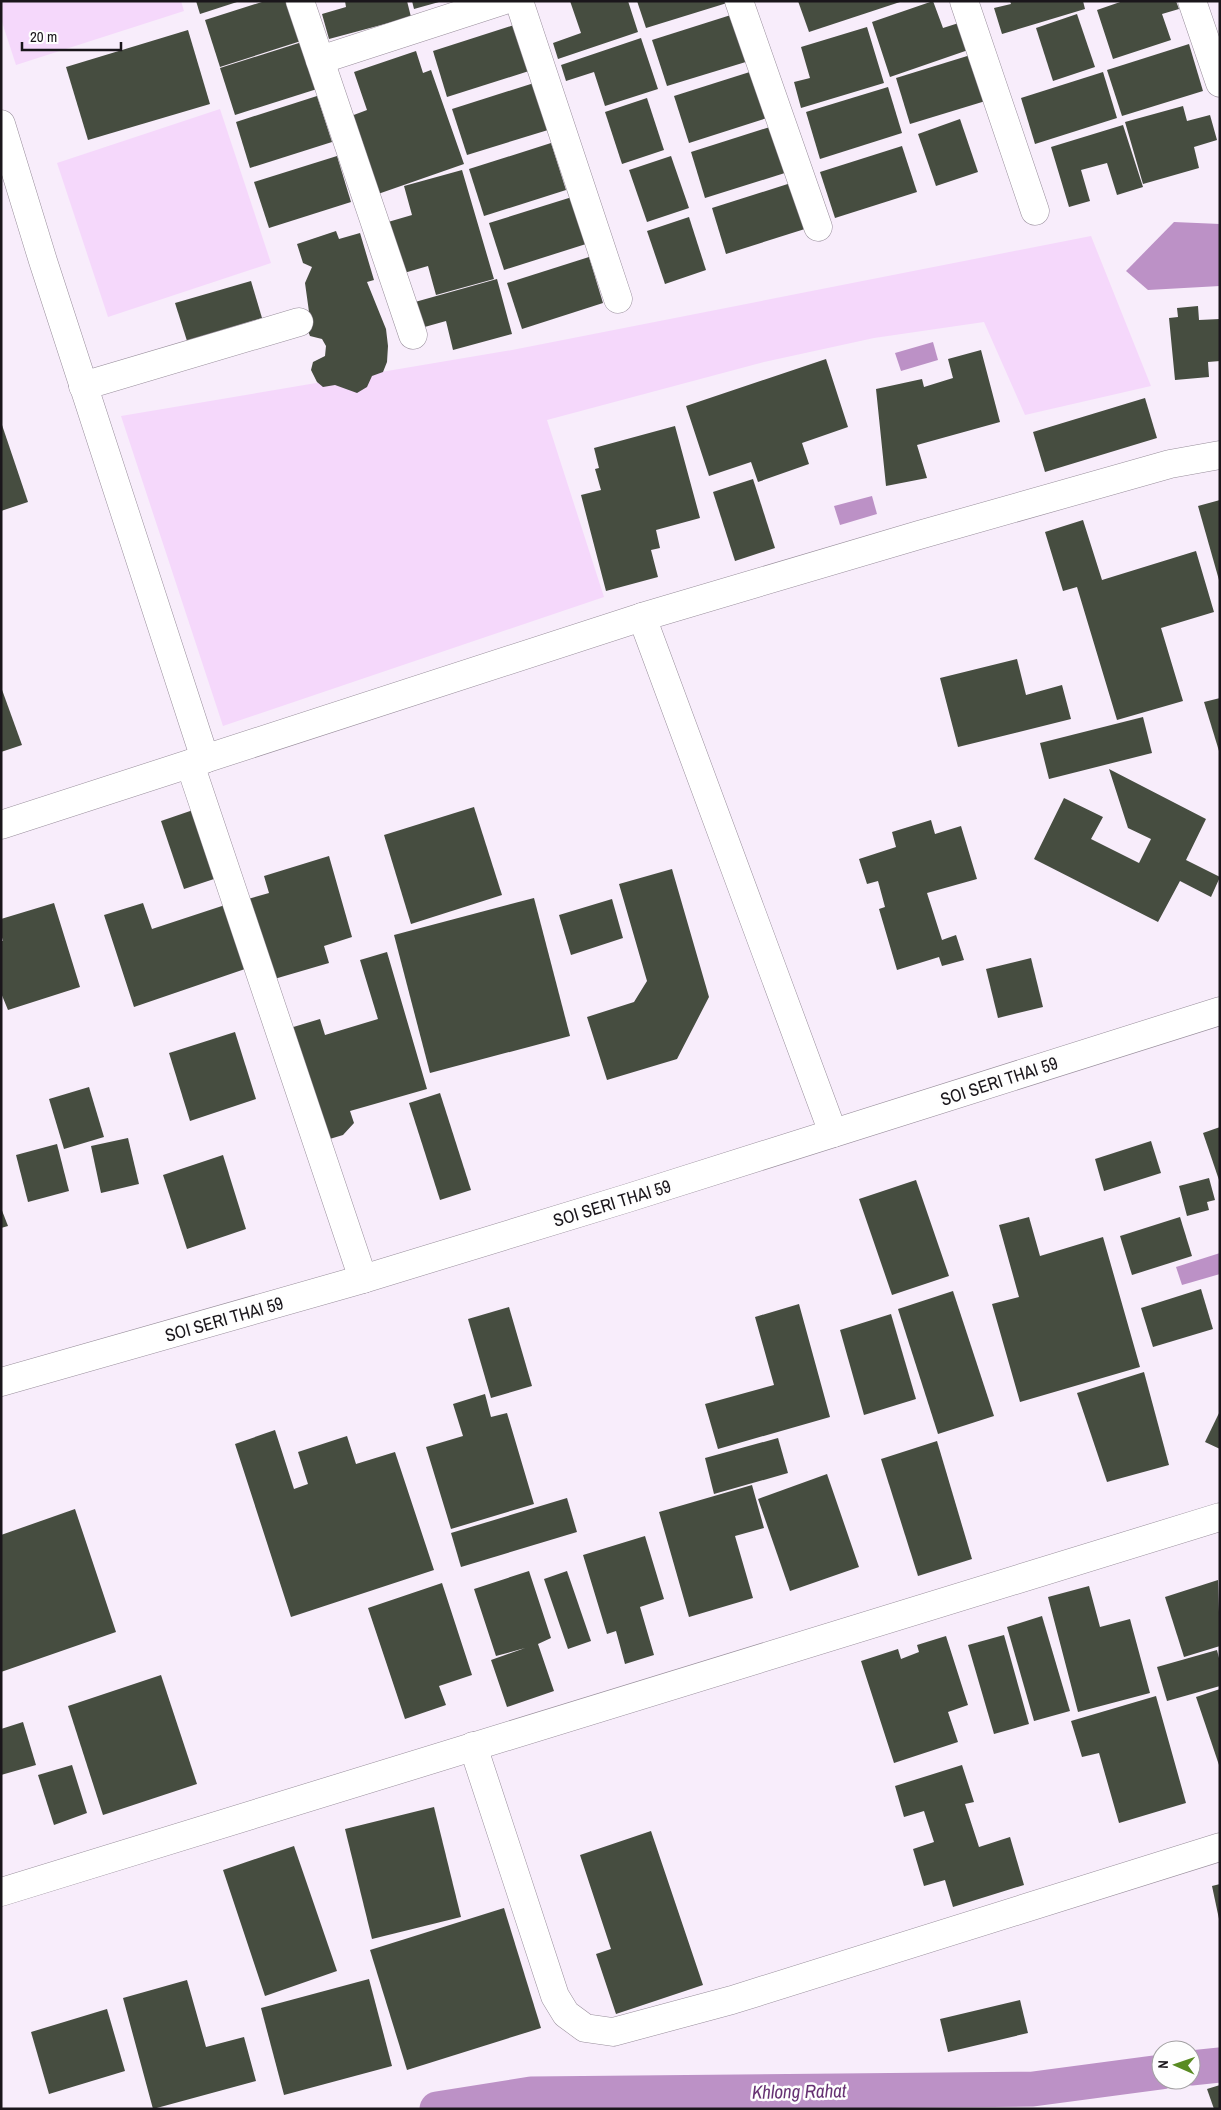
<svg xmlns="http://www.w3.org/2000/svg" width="1221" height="2110" viewBox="0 0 1221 2110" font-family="'Archivo Narrow',sans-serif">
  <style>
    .green { fill: #f5d8fb }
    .water { fill: #bc91c6 }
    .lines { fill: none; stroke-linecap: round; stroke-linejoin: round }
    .canal { stroke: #bc91c6; stroke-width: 35 }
    .building { fill: #464d40 }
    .street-casing { stroke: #988e9b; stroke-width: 29 }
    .street { stroke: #fff; stroke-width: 28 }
    .labels { text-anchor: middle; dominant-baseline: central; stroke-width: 5; stroke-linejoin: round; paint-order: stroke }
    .street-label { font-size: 18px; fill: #1a161b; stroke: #fefefe }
    .water-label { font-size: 19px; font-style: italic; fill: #663172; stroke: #fefefe }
  </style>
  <rect width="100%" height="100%" fill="#f8edfb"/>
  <!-- green -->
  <g class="green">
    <path d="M1 1H181L184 11 16 65 1 19Z"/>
    <path d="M220 109 271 263 108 317 57 163Z"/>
    <path d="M1091 236 1151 386 1025 415 984 322 874 338 764 362 547 420 604 597 223 726 121 416 512 350Z"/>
  </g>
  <!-- water -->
  <g class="water">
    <path d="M1174 222 1220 224V286L1148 290 1126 271Z"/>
    <path d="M933 342 938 360 901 371 895 353Z"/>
    <path d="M872 496 877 514 840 525 834 506Z"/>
    <path d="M1220 1253V1274L1182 1285 1176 1267Z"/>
  </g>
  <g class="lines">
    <!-- canal -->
    <g class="canal">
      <path d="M1191 2068 1220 2065"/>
      <path d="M437 2109 531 2094 1033 2089 1161 2072"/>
    </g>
  </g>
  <!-- building -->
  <g class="building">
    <path d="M196 1H237V2L200 14Z"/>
    <path d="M265 1H289L301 41 220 67 205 20Z"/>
    <path d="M345 1H407L411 17 329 39 322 14 346 7Z"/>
    <path d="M412 1H439V2L414 9Z"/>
    <path d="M570 1H628L638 32 558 59 553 43 581 33Z"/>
    <path d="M637 1H727V3L646 28Z"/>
    <path d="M798 1H900V2L809 32Z"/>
    <path d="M933 1 943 28 965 21 974 48 890 77 872 22Z"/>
    <path d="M1010 1H1083L1085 9 1002 34 994 8 1011 4Z"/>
    <path d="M1123 1H1176L1179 9 1162 14 1171 40 1113 59 1097 10Z"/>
    <path d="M734 14 749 61 667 86 652 40Z"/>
    <path d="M1077 14 1095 67 1053 81 1036 28Z"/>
    <path d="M514 25 529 71 447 97 433 51Z"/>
    <path d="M867 27 884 83 801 108 794 82 810 78 801 47Z"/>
    <path d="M188 30 210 104 88 140 66 67Z"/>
    <path d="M641 38 658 89 605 106 594 72 566 81 561 65Z"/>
    <path d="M302 42 317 89 235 115 220 68Z"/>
    <path d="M1189 44 1203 91 1122 116 1107 70Z"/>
    <path d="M416 51 423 73 431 70 464 164 378 194 351 116 367 110 354 72Z"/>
    <path d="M977 53 992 99 910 124 896 78Z"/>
    <path d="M756 70 770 117 689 143 674 96Z"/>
    <path d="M1103 72 1117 118 1035 144 1021 98Z"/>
    <path d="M534 83 548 130 467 155 452 109Z"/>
    <path d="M888 87 902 133 820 159 806 112Z"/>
    <path d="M317 96 332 142 250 168 236 122Z"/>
    <path d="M647 98 664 150 622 164 605 112Z"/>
    <path d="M1183 106 1187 121 1210 115 1217 140 1194 147 1199 168 1143 184 1125 122Z"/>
    <path d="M960 119 978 172 936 186 918 134Z"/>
    <path d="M1123 125 1143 187 1117 195 1107 163 1081 170 1090 201 1069 207 1051 147Z"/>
    <path d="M773 126 788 172 705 198 691 152Z"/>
    <path d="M551 143 566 190 484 216 469 169Z"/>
    <path d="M902 146 917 192 835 218 820 172Z"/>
    <path d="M337 156 351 202 269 228 254 182Z"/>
    <path d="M671 156 689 208 647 222 629 170Z"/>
    <path d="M462 170 494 279 436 295 428 266 404 273 388 222 412 215 404 186Z"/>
    <path d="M794 182 808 228 726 254 712 208Z"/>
    <path d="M572 197 586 244 504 270 489 223Z"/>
    <path d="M689 217 706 270 665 284 647 231Z"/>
    <path d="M336 231 339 239 360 233 374 280 367 282 386 329 388 346 387 362 383 372 372 376 367 387 357 393 335 385 323 387 317 382 311 370 313 362 325 356 326 346 322 339 310 336 306 326 310 319 305 283 312 267 303 263 297 244Z"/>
    <path d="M589 257 603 303 522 329 507 283Z"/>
    <path d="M497 279 512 334 453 350 446 321 421 328 415 302Z"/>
    <path d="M251 281 262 318 187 341 175 303Z"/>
    <path d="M1198 306 1199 320 1220 319V361L1208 362 1209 377 1175 380 1169 318 1178 317 1177 308Z"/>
    <path d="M981 350 1000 422 917 445 927 478 886 486 876 389 922 379 924 387 953 378 948 359Z"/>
    <path d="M826 359 848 427 802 443 809 464 758 482 751 462 709 476 686 406Z"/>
    <path d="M1145 398 1157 438 1045 472 1033 432Z"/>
    <path d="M1 422 28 502 1 511Z"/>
    <path d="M675 426 700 518 656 530 660 548 651 550 658 577 606 591 581 495 601 490 595 469 599 468 594 448Z"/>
    <path d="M753 479 775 548 735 561 713 492Z"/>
    <path d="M1220 500V579L1219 580 1198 506Z"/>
    <path d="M1083 520 1102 580 1196 551 1214 612 1161 628 1183 701 1117 720 1077 587 1063 591 1045 532Z"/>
    <path d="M1017 659 1026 695 1062 685 1071 719 958 747 940 678Z"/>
    <path d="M1 687 22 745 1 752Z"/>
    <path d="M1220 698V751H1219L1204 702Z"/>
    <path d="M1143 717 1152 753 1049 779 1040 743Z"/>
    <path d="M1109 769 1206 819 1186 860 1220 877 1211 897 1180 881 1158 922 1034 859 1064 798 1103 817 1091 839 1139 863 1151 839 1128 828Z"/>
    <path d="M474 807 502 895 411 924 384 835Z"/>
    <path d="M196 809 220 877 184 889 161 821Z"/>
    <path d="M931 820 935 834 961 826 977 879 927 893 942 940 956 935 964 960 942 966 939 957 897 970 879 909 885 907 878 881 867 884 859 859 896 847 892 832Z"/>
    <path d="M329 856 352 937 324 946 329 963 264 982 241 901 269 893 264 876Z"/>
    <path d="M672 869 709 997 677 1059 607 1080 587 1017 634 1002 647 981 619 884Z"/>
    <path d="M534 898 570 1036 430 1073 394 935Z"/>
    <path d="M612 899 623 938 571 955 559 915Z"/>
    <path d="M54 903 80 987 8 1010 1 993V941H3L1 934V919Z"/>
    <path d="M143 903 152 929 225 905 245 969 134 1007 104 915Z"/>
    <path d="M387 952 427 1089 350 1111 354 1123 343 1135 323 1141 290 1028 320 1019 325 1035 378 1019 360 960Z"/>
    <path d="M1031 958 1043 1007 998 1018 986 969Z"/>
    <path d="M235 1032 256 1099 190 1121 169 1053Z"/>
    <path d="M89 1087 104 1137 64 1149 49 1099Z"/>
    <path d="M440 1093 471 1190 440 1200 409 1103Z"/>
    <path d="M1220 1127V1180H1219L1203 1133Z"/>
    <path d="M128 1138 139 1184 101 1193 91 1146Z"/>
    <path d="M1151 1141 1161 1173 1104 1191 1095 1159Z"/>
    <path d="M57 1144 69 1191 28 1202 16 1155Z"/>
    <path d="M223 1155 246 1229 187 1249 163 1175Z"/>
    <path d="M1209 1178 1215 1200 1207 1202 1209 1210 1187 1216 1179 1186Z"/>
    <path d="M916 1180 949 1276 892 1295 859 1199Z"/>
    <path d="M1 1208 8 1226 1 1228Z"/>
    <path d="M1029 1217 1040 1256 1103 1237 1140 1367 1020 1402 992 1304 1019 1297 999 1225Z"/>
    <path d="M1180 1217 1192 1256 1132 1275 1120 1236Z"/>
    <path d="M1201 1289 1213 1329 1153 1347 1141 1308Z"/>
    <path d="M953 1291 994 1416 938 1434 898 1309Z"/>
    <path d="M799 1304 830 1417 718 1449 705 1404 774 1385 755 1317Z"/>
    <path d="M509 1307 532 1386 491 1398 468 1319Z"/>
    <path d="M891 1314 916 1399 864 1415 840 1330Z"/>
    <path d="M1144 1372 1169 1465 1107 1482 1077 1393Z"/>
    <path d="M485 1394 491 1417 507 1413 534 1504 451 1529 426 1447 463 1436 453 1404Z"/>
    <path d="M1220 1411V1449L1205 1442Z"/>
    <path d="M275 1430 294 1489 308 1484 298 1452 347 1436 356 1464 395 1452 434 1570 291 1617 235 1444Z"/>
    <path d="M778 1438 788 1473 714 1494 705 1458Z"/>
    <path d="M937 1441 972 1559 918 1576 881 1459Z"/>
    <path d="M827 1474 859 1567 790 1591 758 1499Z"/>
    <path d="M752 1485 764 1528 735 1536 753 1598 689 1617 659 1512Z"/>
    <path d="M567 1498 577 1532 461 1567 451 1533Z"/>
    <path d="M75 1509 116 1632 1 1672V1535Z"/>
    <path d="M645 1536 664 1599 640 1607 654 1655 625 1664 616 1631 607 1634 583 1555Z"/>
    <path d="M529 1571 551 1638 538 1644 554 1691 507 1707 491 1660 525 1648 496 1656 474 1589Z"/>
    <path d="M567 1571 591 1641 568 1649 544 1579Z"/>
    <path d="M1218 1580 1220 1646 1184 1657 1165 1597Z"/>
    <path d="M442 1583 472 1675 439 1686 446 1705 405 1719 368 1608Z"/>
    <path d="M1089 1586 1100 1627 1130 1619 1150 1693 1078 1712 1048 1597Z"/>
    <path d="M1042 1616 1070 1711 1034 1721 1007 1627Z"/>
    <path d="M1004 1635 1029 1724 994 1734 968 1645Z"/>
    <path d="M946 1636 968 1705 948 1712 958 1742 894 1763 861 1661 898 1649 901 1659 919 1652 917 1645Z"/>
    <path d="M1217 1650 1220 1662V1686L1167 1701 1157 1667Z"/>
    <path d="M161 1675 197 1784 103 1815 68 1706Z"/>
    <path d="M1220 1689V1765H1219L1196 1697Z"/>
    <path d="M1156 1696 1186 1803 1119 1823 1099 1753 1082 1757 1071 1721Z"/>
    <path d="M23 1722 36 1765 1 1775V1729Z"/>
    <path d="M72 1765 87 1813 54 1825 38 1775Z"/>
    <path d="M962 1765 974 1802 965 1804 979 1847 1010 1837 1024 1885 953 1907 945 1880 924 1886 913 1849 934 1842 924 1811 904 1817 895 1786Z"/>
    <path d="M434 1807 461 1917 372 1939 345 1829Z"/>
    <path d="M651 1831 703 1985 616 2014 596 1954 611 1949 580 1855Z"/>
    <path d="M294 1846 337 1971 265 1996 223 1870Z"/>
    <path d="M1220 1884V1919H1219L1212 1886Z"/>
    <path d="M504 1908 541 2028 407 2070 370 1950Z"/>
    <path d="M369 1979 392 2066 284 2095 261 2008Z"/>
    <path d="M187 1980 206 2047 244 2037 256 2081 153 2109 123 1998Z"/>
    <path d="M1020 2000 1028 2033 948 2052 940 2019Z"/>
    <path d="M107 2009 125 2071 49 2094 31 2032Z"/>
    <path d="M1220 2085V2109H1214L1207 2089Z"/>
  </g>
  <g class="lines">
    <defs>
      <g id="street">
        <path d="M300 1 413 335"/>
        <path d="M519 1 618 299"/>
        <path d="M739 1 818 227"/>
        <path d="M964 1 1035 211"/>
        <path d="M1192 1 1220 83"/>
        <path d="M320 60 502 1"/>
        <path d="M1 124 43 261 205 759"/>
        <path d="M83 386 299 322"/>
        <path d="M642 617 833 1133"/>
        <path d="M190 764 363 1279"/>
        <path d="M1 825 642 617 919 535 1170 464 1220 455"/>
        <path d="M1 1382 363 1279 628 1198 1220 1011"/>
        <path d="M473 1746 555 1996 566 2014 585 2028 613 2032 732 2000 1220 1847"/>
        <path d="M1 1892 1220 1517"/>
      </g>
    </defs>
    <!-- street casing -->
    <use href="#street" class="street-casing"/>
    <!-- street -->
    <use href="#street" class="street"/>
  </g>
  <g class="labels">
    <!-- street labels -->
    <g class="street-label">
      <text transform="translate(999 1081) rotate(-18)">SOI SERI THAI 59</text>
      <text transform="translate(612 1203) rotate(-17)">SOI SERI THAI 59</text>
      <text transform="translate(224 1319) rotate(-16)">SOI SERI THAI 59</text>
    </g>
    <!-- water labels -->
    <g class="water-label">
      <text transform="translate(799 2091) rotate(-1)">Khlong Rahat</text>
    </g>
  </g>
  <!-- border -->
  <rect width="1221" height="2110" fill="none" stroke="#1a161b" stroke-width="5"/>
  <!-- north arrow -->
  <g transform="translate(1176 2065) rotate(272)"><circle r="24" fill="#fefefe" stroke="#a3a1a3"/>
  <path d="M0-4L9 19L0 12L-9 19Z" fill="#598b22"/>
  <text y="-8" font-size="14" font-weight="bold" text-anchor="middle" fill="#1a161b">N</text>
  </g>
  <!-- scale -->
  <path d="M22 42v8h99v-8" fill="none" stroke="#1a161b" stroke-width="2.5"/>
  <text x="30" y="42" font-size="15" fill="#1a161b" stroke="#fefefe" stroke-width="4" paint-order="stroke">20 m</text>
</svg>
